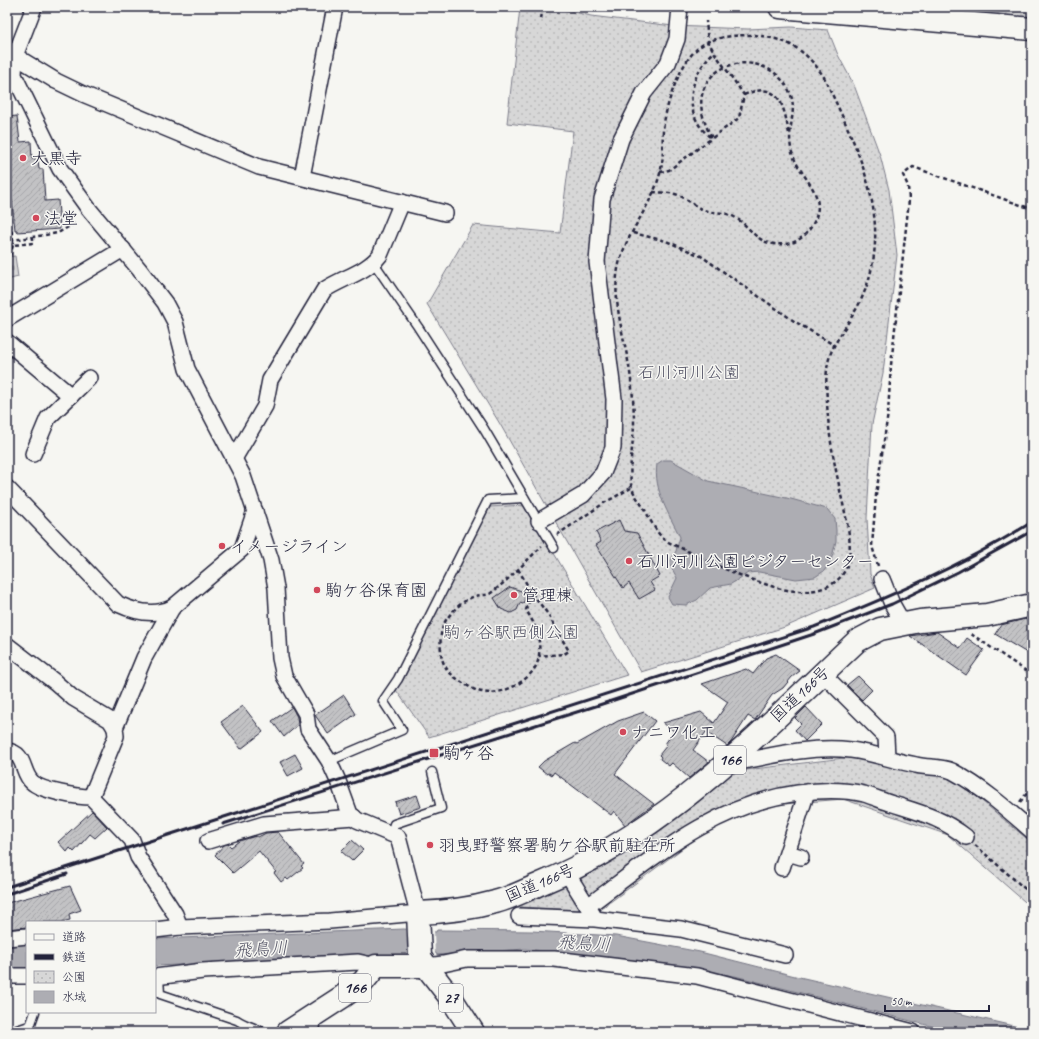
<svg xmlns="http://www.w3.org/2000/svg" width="1039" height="1039" viewBox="0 0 1039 1039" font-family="Caveat,'Klee One',sans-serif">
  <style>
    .cemetery { fill: url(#cemetery-stones); stroke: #7c7c89 }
    .park { fill: url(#park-dots); stroke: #7c7c89 }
    .water { fill: #adadb3; stroke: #757583 }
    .pier { fill: #f6f6f2 }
    .building { fill: url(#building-hatch); stroke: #22223b }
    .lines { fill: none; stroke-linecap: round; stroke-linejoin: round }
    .service-casing { stroke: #22223b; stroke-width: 11 }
    .minor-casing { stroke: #22223b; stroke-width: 18 }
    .primary-casing { stroke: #22223b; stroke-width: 25 }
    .trunk-casing { stroke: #22223b; stroke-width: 25 }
    .path { stroke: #22223b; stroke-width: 2.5; stroke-dasharray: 4 3; stroke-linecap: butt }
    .service { stroke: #f6f6f2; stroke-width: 8 }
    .minor { stroke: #f6f6f2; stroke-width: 15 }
    .primary { stroke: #f6f6f2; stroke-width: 22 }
    .trunk { stroke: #f6f6f2; stroke-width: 22 }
    .rail { stroke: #22223b; stroke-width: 3 }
    .poi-dot { fill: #d1495b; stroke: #f6f6f2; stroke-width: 1.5 }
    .labels { text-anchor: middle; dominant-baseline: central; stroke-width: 3; stroke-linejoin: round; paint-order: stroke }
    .shield { fill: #f6f6f2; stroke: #626272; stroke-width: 1 }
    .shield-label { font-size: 16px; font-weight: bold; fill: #22223b }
    .poi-label { font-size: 17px; fill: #22223b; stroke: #f6f6f2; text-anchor: start }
    .park-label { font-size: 17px; fill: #4f4f62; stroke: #f6f6f2 }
    .street-label { font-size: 17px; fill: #22223b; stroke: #f6f6f2 }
    .water-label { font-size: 18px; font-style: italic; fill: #535365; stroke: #f6f6f2 }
  </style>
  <defs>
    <pattern id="cemetery-stones" width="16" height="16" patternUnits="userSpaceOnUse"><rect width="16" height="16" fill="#d7d7d7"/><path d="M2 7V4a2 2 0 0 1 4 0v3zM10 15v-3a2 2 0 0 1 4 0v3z" fill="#b8b8b9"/></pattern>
    <pattern id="park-dots" width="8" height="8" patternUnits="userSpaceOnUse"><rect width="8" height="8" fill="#d7d7d7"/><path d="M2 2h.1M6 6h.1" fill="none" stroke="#b8b8b9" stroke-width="1.8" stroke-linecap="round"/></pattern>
    <pattern id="building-hatch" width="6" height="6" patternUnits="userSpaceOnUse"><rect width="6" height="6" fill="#c2c2c4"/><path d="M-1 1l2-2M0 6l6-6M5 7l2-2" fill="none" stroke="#a6a6a9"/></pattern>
  </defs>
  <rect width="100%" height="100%" fill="#f6f6f2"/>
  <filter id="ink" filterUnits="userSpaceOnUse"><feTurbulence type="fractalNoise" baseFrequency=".025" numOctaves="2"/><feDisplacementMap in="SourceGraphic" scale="8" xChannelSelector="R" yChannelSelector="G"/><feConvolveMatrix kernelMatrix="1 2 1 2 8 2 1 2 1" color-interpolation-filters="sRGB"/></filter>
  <g filter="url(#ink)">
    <!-- cemetery -->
    <path class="cemetery" d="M15 256 18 277 7 280V257Z"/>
    <!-- park -->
    <g class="park">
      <path d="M867 7H1032V22Z"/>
      <path d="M520 8H557L591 16 673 26 748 29 791 27 828 30 838 55 854 85 880 155 889 190 897 255 883 373 872 424 867 518 870 574 875 588 785 627 641 672 500 424 427 304 473 225 560 233 573 131 507 123Z"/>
      <path d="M525 505 627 675 429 737 396 690 489 507Z"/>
      <path d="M860 756 951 775 1032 843V908L948 835 843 799 737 808 598 911 519 907V901L613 860 730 772Z"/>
    </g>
    <!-- water -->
    <g class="water">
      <path d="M663 460H671L708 481 791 499 827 509 835 519 836 530V541L831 561 824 571 815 577 796 579 759 572 748 573 731 584 710 588 697 600 686 605 672 604 668 597 677 578 669 563 676 551 680 537C669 514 653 490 657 464Z"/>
      <path d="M404 929 436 932 437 930 532 931 616 936 700 952 795 976 1032 1030V1032H954L735 976 623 959 525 949 437 955 436 953 155 966V939Z"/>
      <path d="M27 944V970H7V947Z"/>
    </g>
    <!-- pier -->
    <path class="pier" d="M406 927 434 930 435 956V955L408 956Z"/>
    <!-- building -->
    <g class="building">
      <path d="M17 116 20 142 31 141 32 159H38L39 169H43L45 201 58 200 60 229 17 232V230H15L12 201 11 196H8L7 181H10L8 158H7V117Z"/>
      <path d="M619 520 624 531 637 533 660 576 650 582 655 590 639 599 629 583 623 588 596 545 601 542 596 532Z"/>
      <path d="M510 587 527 593 523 604 520 603 517 610 511 613 501 609 494 598Z"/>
      <path d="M1025 619 1032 625V656L995 634 1001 625Z"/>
      <path d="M937 632 960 648 967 638 984 650 966 675 910 636Z"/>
      <path d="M776 654 800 671 792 677 783 688 772 695 755 720 748 716 731 742 727 746 706 732 693 750 709 762 689 778 672 763 669 766 660 759 661 757 659 755 667 745 665 744 674 731 663 723 701 712 714 723 728 702 702 684 746 669 753 674 766 658Z"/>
      <path d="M858 676 872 690 862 700 847 685Z"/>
      <path d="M344 695 356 714 328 734 315 715Z"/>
      <path d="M243 706 263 732 241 749 221 722Z"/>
      <path d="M292 707 297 717 298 725 284 737 272 721Z"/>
      <path d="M806 707 822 724 805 741 795 730 801 724 795 718Z"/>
      <path d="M644 712 655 721 615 774 654 804 625 825 614 811 611 815 554 772 552 775 549 773 547 774 538 767 544 761 575 743 577 744 618 721Z"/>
      <path d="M295 754 303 768 288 776 280 762Z"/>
      <path d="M417 795 421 807 399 814 395 802Z"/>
      <path d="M92 811 107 827 95 838 90 834 74 852 70 848 67 852 58 842Z"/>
      <path d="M278 832 304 864 301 866 303 868 288 880 286 878 281 882 274 873 276 872 259 851 233 873 215 855 224 845 228 844 231 847 239 841 256 836 258 837 266 833Z"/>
      <path d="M352 840 363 850 352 861 341 851Z"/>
      <path d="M70 886 81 910 69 914 70 920 61 922H27V927L7 929V903Z"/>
    </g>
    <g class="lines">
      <defs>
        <g id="service">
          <path d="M374 263 418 327 484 429 554 548"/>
          <path d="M329 761 402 730 383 701 398 679 488 500 524 498"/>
          <path d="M391 834 394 824 441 808 432 772"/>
          <path d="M159 977 160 994 237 1020C246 1026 254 1027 262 1032"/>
          <path d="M11 1032 29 1026"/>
          <path d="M28 1032 35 1012"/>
          <path d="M315 1032 317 1017"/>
        </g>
        <g id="minor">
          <path d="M34 7 15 56 14 75 60 169 88 208 139 269 165 303 175 322 187 369 243 476 271 560 276 588 280 658 284 676 306 714 308 729 329 761 338 781 350 814 357 820 398 837 418 913 330 921 180 927 155 930"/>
          <path d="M15 56 56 81 83 94 259 167 445 213"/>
          <path d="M302 177 335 7"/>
          <path d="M7 319 123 249"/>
          <path d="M7 342 71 396"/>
          <path d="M33 454 48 418 89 378"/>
          <path d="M234 459 265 406 270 380 324 290C342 278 367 272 380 255L402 202"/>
          <path d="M7 488 118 604C135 612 155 616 172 608"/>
          <path d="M539 521 583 495 603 473 613 448 614 399 597 262 602 199 621 139 644 93 668 63 677 39 680 7"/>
          <path d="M882 579 892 604 904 625"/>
          <path d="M7 645 55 682 73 698 110 720 115 728"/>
          <path d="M822 673 886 737 887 757"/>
          <path d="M7 751C26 753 21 772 32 782 41 791 78 797 91 797L116 736 115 728 144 658 172 608 242 549 255 511"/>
          <path d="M725 765C766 757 809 745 851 750 874 753 894 761 916 765 928 768 940 766 952 771 982 787 1007 809 1032 831"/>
          <path d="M91 797 132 840 138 857 175 914 180 927"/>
          <path d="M208 841 264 824 354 817"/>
          <path d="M788 853 801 857"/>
          <path d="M782 868 807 792"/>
          <path d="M567 873 593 915"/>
          <path d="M588 906C653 858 714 804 798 793 819 790 842 789 864 794 874 797 883 801 893 804 921 813 942 818 966 837"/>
          <path d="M519 916 595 919 681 929 785 955"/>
          <path d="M7 938 27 936"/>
          <path d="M426 966 443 964 467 959H554L697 976 913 1032"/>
          <path d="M7 976H27"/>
          <path d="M155 977 203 971 358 962 376 966"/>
        </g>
        <g id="primary">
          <path d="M780 7 1032 29"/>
          <path d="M426 966 453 1001 473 1032"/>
        </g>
        <g id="trunk">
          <path d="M426 966 420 957 418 913C444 912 470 909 495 902 511 898 526 890 540 884 667 832 759 733 857 641L880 629 920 621 987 615 1032 605"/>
          <path d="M288 1032 342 997 363 982 376 966H426"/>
        </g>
      </defs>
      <!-- service casing -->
      <use href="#service" class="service-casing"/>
      <!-- minor casing -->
      <use href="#minor" class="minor-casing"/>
      <!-- primary casing -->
      <use href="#primary" class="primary-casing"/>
      <!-- trunk casing -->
      <use href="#trunk" class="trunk-casing"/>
      <!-- path -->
      <g class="path">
        <path d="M541 19 543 7"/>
        <path d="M754 35C788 39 805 49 824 77 857 148 897 221 861 300 853 317 840 333 832 350 825 366 826 384 827 401 828 430 833 457 839 485 843 509 856 544 846 568 834 596 794 594 771 586 742 577 714 565 687 551 680 547 670 544 664 539 655 532 649 516 643 507 638 499 632 492 631 484 629 464 633 445 634 425 634 410 633 395 631 380 627 343 610 301 619 264 627 231 654 204 661 169 664 156 662 144 663 131 665 107 679 64 698 48 713 36 736 35 754 35Z"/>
        <path d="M744 95C780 79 784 107 789 134"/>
        <path d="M710 137C681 113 689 75 714 52"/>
        <path d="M660 172 669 170 739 118 744 95 714 52 708 41 706 21"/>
        <path d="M653 192C662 193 673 192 680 196 689 200 696 208 707 211 714 213 723 212 730 215 752 224 754 247 784 244 794 244 803 238 809 230 835 194 796 178 791 148 786 122 804 103 780 78 758 54 710 59 702 95 699 110 705 125 712 138"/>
        <path d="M7 203 13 240 58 233 75 223"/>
        <path d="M633 233 666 241 701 256 794 321 834 345"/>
        <path d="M13 240V245L33 243V237"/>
        <path d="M10 256 13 245"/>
        <path d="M557 535 604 503 631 488"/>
        <path d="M878 566 872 546 876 495 888 413 891 365 909 200 908 186 903 175 913 167 1032 209"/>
        <path d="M518 569 532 593 526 610C535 624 541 637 539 655 538 678 503 697 482 692 475 691 466 685 460 681 449 673 442 666 441 652 440 641 440 630 446 620 453 610 464 599 476 596 481 594 487 596 491 593 510 579 525 562 542 546"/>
        <path d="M532 593 547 613 569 651 564 654 539 656"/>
        <path d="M971 634 1032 675"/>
        <path d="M1020 802 1032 787"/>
        <path d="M975 845 1032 895"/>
      </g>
      <!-- service -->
      <use href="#service" class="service"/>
      <!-- minor -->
      <use href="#minor" class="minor"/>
      <!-- primary -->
      <use href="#primary" class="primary"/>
      <!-- trunk -->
      <use href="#trunk" class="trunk"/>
      <!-- rail -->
      <g class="rail">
        <path d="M223 824 599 705 814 634 892 604 958 572 1032 531"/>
        <path d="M7 887 814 627C889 597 963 565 1032 522"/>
        <path d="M7 894 67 874"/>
      </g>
    </g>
  </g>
  <!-- markers -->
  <g class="poi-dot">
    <circle cx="23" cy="158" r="4"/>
    <circle cx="36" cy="218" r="4"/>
    <circle cx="222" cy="546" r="4"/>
    <circle cx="629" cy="561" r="4"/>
    <circle cx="317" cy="590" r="4"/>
    <circle cx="514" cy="595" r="4"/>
    <circle cx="623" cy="732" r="4"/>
    <rect x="429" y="748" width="10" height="10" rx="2"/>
    <circle cx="430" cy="845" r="4"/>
  </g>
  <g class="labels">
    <!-- shield labels -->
    <g class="shield">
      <rect x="714" y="746" width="32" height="28" rx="3"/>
      <rect x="339" y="974" width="32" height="28" rx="3"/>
      <rect x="439" y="984" width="24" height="28" rx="3"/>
    </g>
    <g class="shield-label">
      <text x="730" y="760">166</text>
      <text x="355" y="988">166</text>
      <text x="451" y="998">27</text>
    </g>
    <!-- poi labels -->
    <g class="poi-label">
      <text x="31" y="158">大黒寺</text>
      <text x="44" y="218">法堂</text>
      <text x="230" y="546">イメージライン</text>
      <text x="637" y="561">石川河川公園ビジターセンター</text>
      <text x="325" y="590">駒ケ谷保育園</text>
      <text x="522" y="595">管理棟</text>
      <text x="631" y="732">ナニワ化工</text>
      <text x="443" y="753">駒ヶ谷</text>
      <text x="438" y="845">羽曳野警察署駒ケ谷駅前駐在所</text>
    </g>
    <!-- park labels -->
    <g class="park-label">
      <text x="689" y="372">石川河川公園</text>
      <text x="511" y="632">駒ヶ谷駅西側公園</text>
    </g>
    <!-- street labels -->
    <g class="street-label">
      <text transform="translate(800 694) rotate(-43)">国道166号</text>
      <text transform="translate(540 883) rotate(-23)">国道166号</text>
    </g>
    <!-- water labels -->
    <g class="water-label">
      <text transform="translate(584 943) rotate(4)">飛鳥川</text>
      <text transform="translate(261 949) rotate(-3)">飛鳥川</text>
    </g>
  </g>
  <!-- margin -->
  <rect width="1039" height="1039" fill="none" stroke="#f6f6f2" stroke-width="24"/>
  <rect x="12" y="12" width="1015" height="1015" fill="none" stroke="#22223b" stroke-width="1.5" filter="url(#ink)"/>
  <!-- legend -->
  <rect x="26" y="921" width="130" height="92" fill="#f6f6f2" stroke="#a1a1a9"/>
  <rect x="34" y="934" width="20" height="6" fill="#f6f6f2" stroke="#a1a1a9"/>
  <text x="62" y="941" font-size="12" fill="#22223b">道路</text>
  <rect x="34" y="954" width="20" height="6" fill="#22223b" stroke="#a1a1a9"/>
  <text x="62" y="961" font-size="12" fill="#22223b">鉄道</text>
  <rect x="34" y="971" width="20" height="12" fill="url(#park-dots)" stroke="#a1a1a9"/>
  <text x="62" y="981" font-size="12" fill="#22223b">公園</text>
  <rect x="34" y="991" width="20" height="12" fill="#adadb3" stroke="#a1a1a9"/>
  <text x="62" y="1001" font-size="12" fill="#22223b">水域</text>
  <!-- scale -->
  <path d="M885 1005v6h104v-6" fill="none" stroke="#22223b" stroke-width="2"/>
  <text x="891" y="1005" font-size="12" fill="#22223b" stroke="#f6f6f2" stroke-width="3" paint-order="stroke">50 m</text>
</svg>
